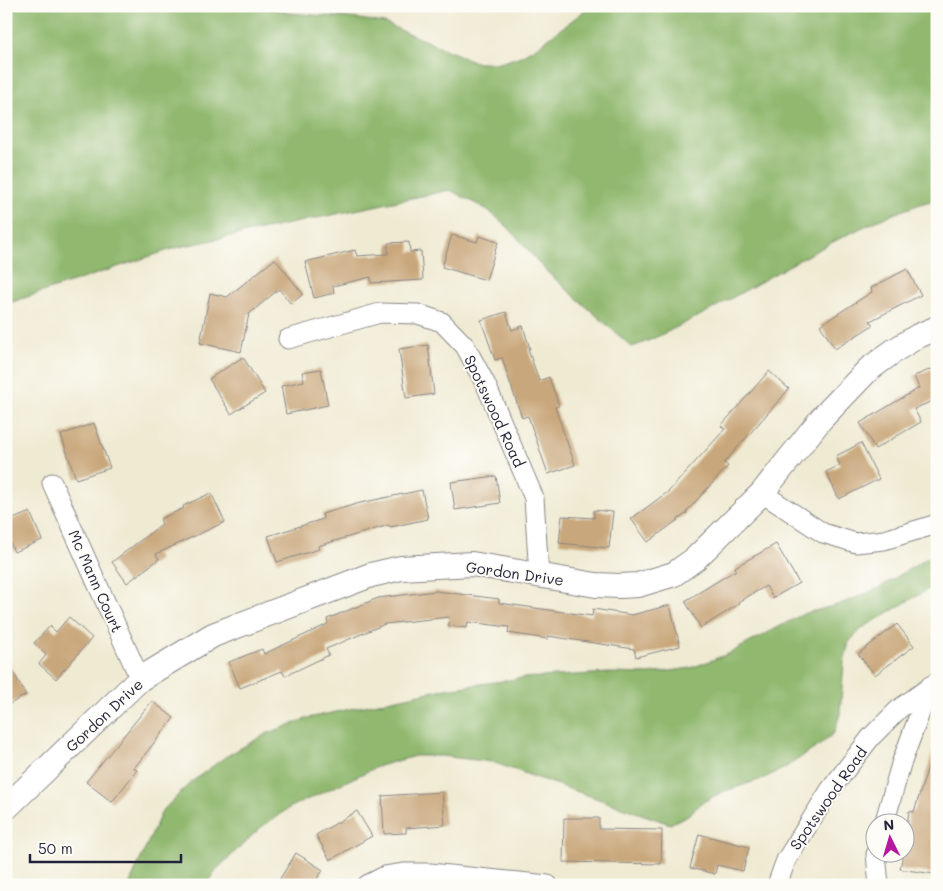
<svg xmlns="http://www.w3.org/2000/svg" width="943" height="891" viewBox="0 0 943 891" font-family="Mali,sans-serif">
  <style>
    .forest { fill: #90b86e; stroke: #596d54 }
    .building { fill: #c9a77b }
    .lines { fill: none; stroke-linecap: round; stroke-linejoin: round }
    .minor-casing { stroke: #888686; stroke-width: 21 }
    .tertiary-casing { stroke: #888686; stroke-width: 26 }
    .minor { stroke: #fff; stroke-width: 19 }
    .tertiary { stroke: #fff; stroke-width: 24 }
    .labels { text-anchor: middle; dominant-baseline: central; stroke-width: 4; stroke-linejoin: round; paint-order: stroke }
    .street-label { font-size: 15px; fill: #22223b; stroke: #fdfcf7 }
  </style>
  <rect width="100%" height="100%" fill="#fdfcf7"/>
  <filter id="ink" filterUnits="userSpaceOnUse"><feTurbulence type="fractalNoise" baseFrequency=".02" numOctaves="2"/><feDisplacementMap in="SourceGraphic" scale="10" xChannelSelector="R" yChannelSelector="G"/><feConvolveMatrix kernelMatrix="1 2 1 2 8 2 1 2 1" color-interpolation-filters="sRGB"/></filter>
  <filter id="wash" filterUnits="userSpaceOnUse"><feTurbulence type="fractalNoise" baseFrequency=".0096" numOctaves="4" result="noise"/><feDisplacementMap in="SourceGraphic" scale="20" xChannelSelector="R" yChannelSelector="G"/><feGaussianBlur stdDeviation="1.12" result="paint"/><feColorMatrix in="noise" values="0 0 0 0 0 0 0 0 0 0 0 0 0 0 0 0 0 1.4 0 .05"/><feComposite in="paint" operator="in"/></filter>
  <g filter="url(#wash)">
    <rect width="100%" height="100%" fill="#efead2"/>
    <!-- forest -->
    <g class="forest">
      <path d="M6 6H259L289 13 360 19 384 23 478 63H500L521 56 538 46 591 6H937V199C853 223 778 274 701 315 678 326 656 339 632 347L546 271 509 228 488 210 450 190 175 248 6 304Z"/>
      <path d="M937 552V584L864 627 849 642 844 662 840 714 834 733 817 747 783 769 762 779 722 792 703 802 688 815 670 824 492 762 442 756H415L379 766 289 808 260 828 217 869 207 885H129L162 811 190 783 225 757 266 734 308 718 439 690 523 678 609 673 649 674 691 668 728 654 803 614 840 604 879 588Z"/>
    </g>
    <g id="blocks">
      <!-- building -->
      <g class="building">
        <path d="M452 235 477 242 479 236 498 242 486 280 442 267Z"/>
        <path d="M409 242 410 252 421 251 423 280 371 283V277L333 286 334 293 314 298 305 262 355 250 357 256 388 254V243Z"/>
        <path d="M275 259 303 294 291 304 279 289 249 314 241 352 200 343 210 293 227 297Z"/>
        <path d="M907 269 921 295 870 321 873 325 835 349 820 325 872 292 871 288Z"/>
        <path d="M506 312 512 330 523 326 530 349H528L539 381 549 377 559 406 555 407 575 465 548 474 528 416 522 418 502 358 495 360 481 320Z"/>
        <path d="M428 345 434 394 406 398 399 349Z"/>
        <path d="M243 357 265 393 231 414 209 379Z"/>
        <path d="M937 367V399L914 409 921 422 875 449 860 423 919 388 914 376Z"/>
        <path d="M321 369 328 405 286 414 281 386 304 381 302 372Z"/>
        <path d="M769 371 789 389 724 463 728 466 686 512 687 513 648 542 631 519 669 491 725 429 721 426Z"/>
        <path d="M94 423 110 468 76 479 61 435Z"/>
        <path d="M861 443 879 479 839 499 826 472 840 465 836 456Z"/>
        <path d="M496 476 500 503 455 510 451 482Z"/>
        <path d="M422 490 428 519 390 527 389 525 318 546 319 549 277 562 268 536 323 519 322 514 360 503Z"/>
        <path d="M211 493 225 522 156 554 159 559 127 583 112 562 162 524 160 519 184 508 183 506Z"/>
        <path d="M594 510 613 512 609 548 559 543 562 516 594 518Z"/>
        <path d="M30 512 42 540 14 552 6 533V522Z"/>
        <path d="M776 544 799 583 773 598 766 586 738 602 739 604 701 628 685 601 736 570 735 567Z"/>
        <path d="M436 591 499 599V603L592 616 593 609 632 615 670 605 680 646 636 657 634 649 548 636V639L508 633 509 627 468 622 467 628 448 626 449 617 385 624 326 649 329 655 285 676 282 671 240 688 229 662 262 649 264 654 328 624 327 619 378 598Z"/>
        <path d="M69 617 92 638 56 679 39 664 46 655 34 643 50 626 56 632Z"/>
        <path d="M897 624 914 646 875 675 858 654Z"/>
        <path d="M6 659 26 695 6 706Z"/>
        <path d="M152 701 174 718 134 768 137 770 112 802 86 782Z"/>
        <path d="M933 751 937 752V856L934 874 900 869 903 854H906V835L909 811 914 812Z"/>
        <path d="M442 792 445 825 406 828V833L384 834 382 796Z"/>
        <path d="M357 811 372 836 330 860 316 835Z"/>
        <path d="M564 818H599V829L662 830 661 864 563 862Z"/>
        <path d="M699 834 749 847 743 871 717 865 715 874 690 868Z"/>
        <path d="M296 853 323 870 313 885H276Z"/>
      </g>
    </g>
  </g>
  <g filter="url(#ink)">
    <use href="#blocks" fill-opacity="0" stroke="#888686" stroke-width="1"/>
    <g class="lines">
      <defs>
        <g id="minor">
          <path d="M288 339 380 313 418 314 442 322 465 346 486 385 534 498 539 575"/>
          <path d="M52 483 140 679"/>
          <path d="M762 493 823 533 856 543 884 540 937 524"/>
          <path d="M884 824 901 764 930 686"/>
          <path d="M876 854 879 885"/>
          <path d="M367 885 385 876 405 873H430L548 885"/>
          <path d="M777 885 786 860 830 790 871 737 899 709 937 682"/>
        </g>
        <path id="tertiary" d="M6 808 140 679 213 635 371 575 401 568 472 564 596 585 620 586 638 585 674 574 695 559 762 493 821 419 868 370 895 350 918 336 937 328"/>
      </defs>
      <!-- minor casing -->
      <use href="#minor" class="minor-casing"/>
      <!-- tertiary casing -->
      <use href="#tertiary" class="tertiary-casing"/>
      <!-- minor -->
      <use href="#minor" class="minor"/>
      <!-- tertiary -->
      <use href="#tertiary" class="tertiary"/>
    </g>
  </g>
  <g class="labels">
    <!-- street labels -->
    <g class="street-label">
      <text transform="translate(495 411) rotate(65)">Spotswood Road</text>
      <text transform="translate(515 573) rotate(8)">Gordon Drive</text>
      <text transform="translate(96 581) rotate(66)">Mc Mann Court</text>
      <text transform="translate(104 715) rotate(-43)">Gordon Drive</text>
      <text transform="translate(828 798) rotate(-55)">Spotswood Road</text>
    </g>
  </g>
  <!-- margin -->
  <rect width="943" height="891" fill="none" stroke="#fdfcf7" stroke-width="25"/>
  <!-- north arrow -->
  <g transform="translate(890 838) rotate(355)"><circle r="24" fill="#fdfcf7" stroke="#a5a5ac"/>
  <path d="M0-4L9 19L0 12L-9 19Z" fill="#b5179e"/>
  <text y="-8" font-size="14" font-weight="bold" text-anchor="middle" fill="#22223b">N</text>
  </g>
  <!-- scale -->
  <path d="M30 854v8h151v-8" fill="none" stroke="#22223b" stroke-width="2.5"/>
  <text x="38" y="854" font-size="15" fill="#22223b" stroke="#fdfcf7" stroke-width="4" paint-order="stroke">50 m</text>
</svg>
